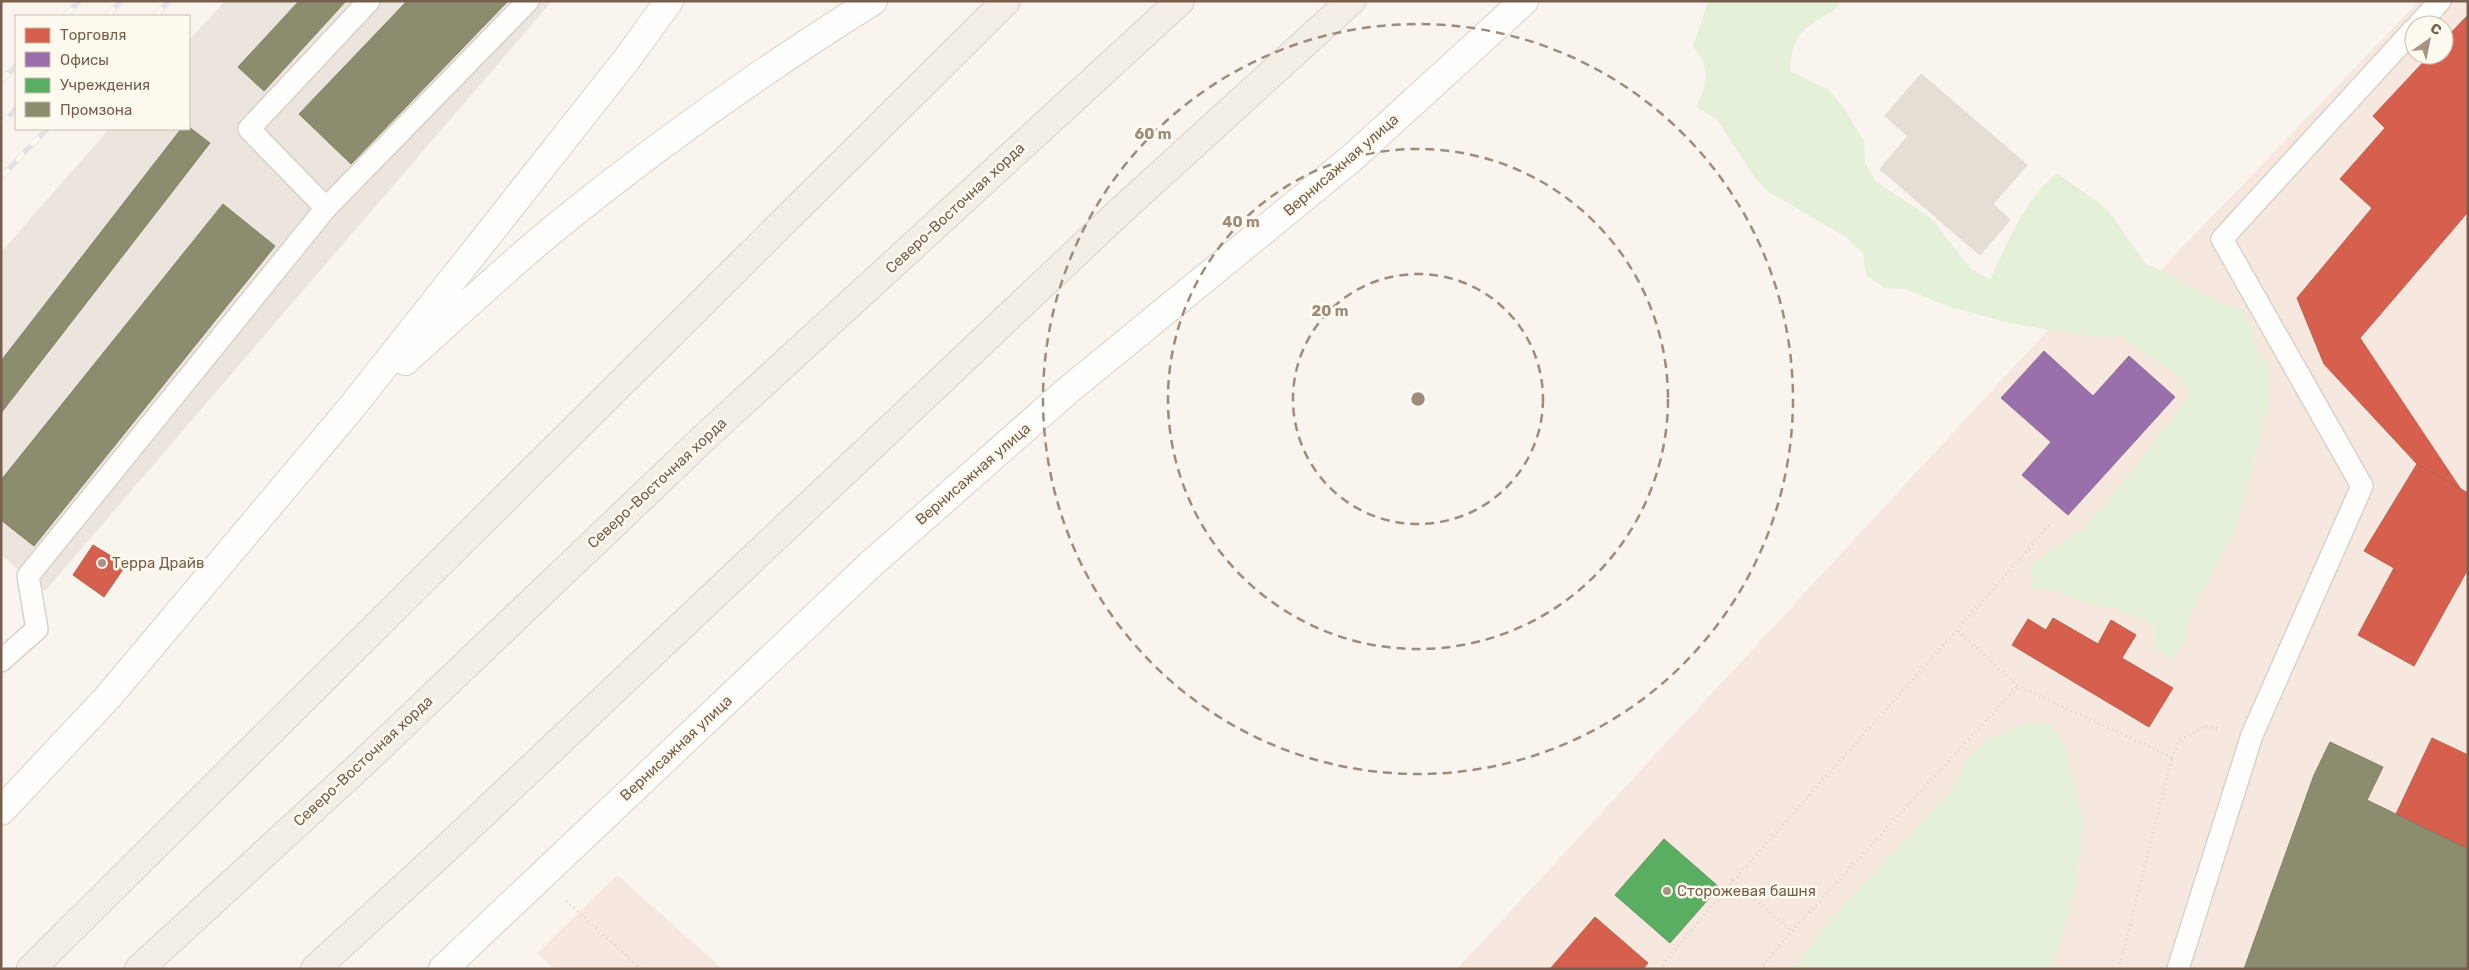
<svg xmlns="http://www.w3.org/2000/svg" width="2469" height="970" viewBox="0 0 2469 970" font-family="Rubik,sans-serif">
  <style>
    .commercial { fill: #f6e8df; fill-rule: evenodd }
    .industrial { fill: #ece5de }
    .green { fill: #e5f0d9 }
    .shops { fill: #d6604d; stroke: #ba5f4d }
    .offices { fill: #9970ab; stroke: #8f6b8e }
    .public { fill: #5aae61; stroke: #63965b }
    .industry { fill: #8c8c6e; stroke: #867e64 }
    .building { fill: #e5ded5; stroke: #e2d8d0 }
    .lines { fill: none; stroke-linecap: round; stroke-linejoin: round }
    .lane-casing { stroke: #d8d2cc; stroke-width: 24 }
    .secondary-casing { stroke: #d8d1ca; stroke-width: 30 }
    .primary-casing { stroke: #dad1cb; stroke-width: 30 }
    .path { stroke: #dbd5cf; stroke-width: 3; stroke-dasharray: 1 4; stroke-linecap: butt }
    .lane { stroke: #fefefc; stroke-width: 21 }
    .secondary { stroke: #fefefc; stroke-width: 28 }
    .primary { stroke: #f3efe6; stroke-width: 28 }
    .rail-casing { stroke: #e6e3e6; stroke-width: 5.5 }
    .rail { stroke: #fffaf0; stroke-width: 4; stroke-dasharray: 11; stroke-linecap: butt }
    .ring { fill: none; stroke: #9e8b7c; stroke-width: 2.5; stroke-dasharray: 9 6 }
    .poi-dot { fill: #a59385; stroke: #fffaf0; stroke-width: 2 }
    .labels { text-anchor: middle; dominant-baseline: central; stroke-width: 5; stroke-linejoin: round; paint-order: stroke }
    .street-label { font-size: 15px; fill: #785e4c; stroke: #fffaf0 }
    .poi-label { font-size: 15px; fill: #785e4c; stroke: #fffaf0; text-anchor: start }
    .centre { fill: #9e8b7c; stroke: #fffaf0; stroke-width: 2.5 }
    .ring-label { font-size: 15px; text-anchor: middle; font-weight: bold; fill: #9e8b7c; stroke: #fffaf0; stroke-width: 5; stroke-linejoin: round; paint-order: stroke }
  </style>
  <rect width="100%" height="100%" fill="#f9f5ee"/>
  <!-- commercial -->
  <g class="commercial">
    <path d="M2419 1H2468V849L2367 800 2383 767 2330 742 2314 775 2244 969H1457L2120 252 2152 279ZM2414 25H2444V55H2414Z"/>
    <path d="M617 875 723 969H555L537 953Z"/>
  </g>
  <!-- industrial -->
  <path class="industrial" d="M225 1H552L45 591 1 555V252L109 129H189V40Z"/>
  <!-- green -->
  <g class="green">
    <path d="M1710 1H1840L1837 8C1806 28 1792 30 1790 71L1829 90 1843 107 1864 141 1865 163 1876 182 1931 218 1971 269 1990 279C2009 241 2024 200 2057 173L2107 209 2146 264 2165 272 2222 304 2243 310 2252 328 2256 348 2268 365V407L2236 527 2187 621 2184 641 2172 660 2155 647 2154 625 2116 608 2094 605 2054 590 2033 589 2030 566 2083 529 2125 480 2191 393 2177 375 2120 336 2097 337 2013 324 1947 306 1906 289 1885 288 1866 275 1863 253 1846 237 1769 192 1754 177 1717 119 1696 107C1709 79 1710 71 1693 46L1707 4Z"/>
    <path d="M2027 723 2048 724 2063 740 2083 822 2076 887 2053 969H1792L1829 921 1950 792 1971 754 1987 740Z"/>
  </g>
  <!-- shops -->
  <g class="shops">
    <path d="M2468 15V212L2360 338 2462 491 2417 464 2324 364 2297 298 2372 208 2340 179 2385 128 2373 116 2430 55H2444V40Z"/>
    <path d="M2417 464 2468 493V569L2414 666 2358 635 2394 568 2364 551Z"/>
    <path d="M93 545 126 565 104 597 73 575Z"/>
    <path d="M2053 618 2098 644 2111 620 2136 635 2122 658 2173 688 2149 727 2012 645 2028 619 2046 630Z"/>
    <path d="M2432 738 2468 755V849L2396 814Z"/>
    <path d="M1595 917 1648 963 1643 969H1550Z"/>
  </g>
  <!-- offices -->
  <path class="offices" d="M2044 351 2093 396 2129 356 2175 397 2068 515 2022 475 2051 442 2001 398Z"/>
  <!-- public -->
  <path class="public" d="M1664 839 1719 887 1670 943 1615 895Z"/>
  <!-- industry -->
  <g class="industry">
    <path d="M299 1H346L264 91 238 67Z"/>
    <path d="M407 1H508L351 164 299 114Z"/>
    <path d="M189 127 210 143 1 413V361L181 129Z"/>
    <path d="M223 204 275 246 34 546 1 520V480Z"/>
    <path d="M2330 742 2383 767 2367 800 2468 849V969H2244L2314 775Z"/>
  </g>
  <!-- building -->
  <path class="building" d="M1921 74 2027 165 1993 204 2010 220 1980 255 1880 169 1908 136 1885 116Z"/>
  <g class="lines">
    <defs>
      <g id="lane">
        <path d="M2418 25 2440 1"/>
        <path d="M326 208 528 1"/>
        <path d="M1 661 37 629 28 576 326 208 249 129 369 1"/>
        <path d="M2178 969 2252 735 2362 486 2222 239 2414 29"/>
      </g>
      <g id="secondary">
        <path d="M405 361C455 316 504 270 556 227 657 145 763 70 873 1"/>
        <path d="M1 811 108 697 351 408 627 59 669 1"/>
        <path d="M443 969 871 564 1066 392 1352 158 1524 1"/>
      </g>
      <g id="primary">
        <path d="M31 969 1006 1"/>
        <path d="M139 969 363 763 707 435 1180 1"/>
        <path d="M315 969 450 845 1115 216 1351 1"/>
      </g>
    </defs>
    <!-- lane casing -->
    <use href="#lane" class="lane-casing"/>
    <!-- secondary casing -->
    <use href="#secondary" class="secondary-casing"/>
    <!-- primary casing -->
    <use href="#primary" class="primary-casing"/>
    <!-- path -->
    <g class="path">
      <path d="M1958 631 2018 686 2172 757 2179 741 2205 726 2220 729"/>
      <path d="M1732 880 1792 931"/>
      <path d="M566 901 641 969"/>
      <path d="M1659 969C1785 817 1921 674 2049 525"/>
      <path d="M1760 969 1792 931 2018 686"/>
      <path d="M2119 969 2172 757"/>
    </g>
    <!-- lane -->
    <use href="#lane" class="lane"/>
    <!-- secondary -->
    <use href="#secondary" class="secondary"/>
    <!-- primary -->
    <use href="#primary" class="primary"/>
    <defs>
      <g id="rail">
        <path d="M65 16 79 1"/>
        <path d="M107 16 121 1"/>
        <path d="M155 16 169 1"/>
        <path d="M1 81 16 66"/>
        <path d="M1 124 16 109"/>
        <path d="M1 177 47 129"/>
      </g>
    </defs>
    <!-- rail casing -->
    <use href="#rail" class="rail-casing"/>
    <!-- rail -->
    <use href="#rail" class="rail"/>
  </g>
  <!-- distance rings -->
  <g class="ring">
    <circle cx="1418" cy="399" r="125"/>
    <circle cx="1418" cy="399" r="250"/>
    <circle cx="1418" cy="399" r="375"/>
  </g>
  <!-- markers -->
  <g class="poi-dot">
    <circle cx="102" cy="563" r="5"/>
    <circle cx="1667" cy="891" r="5"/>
  </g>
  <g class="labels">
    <!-- street labels -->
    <g class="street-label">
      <text transform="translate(1341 165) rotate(-41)">Вернисажная улица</text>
      <text transform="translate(955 208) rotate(-43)">Северо-Восточная хорда</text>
      <text transform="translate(973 474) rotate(-41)">Вернисажная улица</text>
      <text transform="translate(657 483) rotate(-43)">Северо-Восточная хорда</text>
      <text transform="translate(676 748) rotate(-43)">Вернисажная улица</text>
      <text transform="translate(363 761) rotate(-43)">Северо-Восточная хорда</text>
    </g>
    <!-- poi labels -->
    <g class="poi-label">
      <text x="112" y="563">Терра Драйв</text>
      <text x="1677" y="891">Сторожевая башня</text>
    </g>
  </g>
  <circle cx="1418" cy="399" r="8" class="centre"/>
  <g class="ring-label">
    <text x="1153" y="139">60 m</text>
    <text x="1241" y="227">40 m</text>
    <text x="1330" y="316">20 m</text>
  </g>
  <!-- border -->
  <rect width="2469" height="970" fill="none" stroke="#785e4c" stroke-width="5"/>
  <!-- legend -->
  <rect x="15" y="15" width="175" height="115" fill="#fffaf0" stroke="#c9bcae"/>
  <rect x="25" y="28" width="25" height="15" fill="#d6604d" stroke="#c9bcae"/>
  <text x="60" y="40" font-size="15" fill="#785e4c">Торговля</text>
  <rect x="25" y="52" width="25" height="15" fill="#9970ab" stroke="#c9bcae"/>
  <text x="60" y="65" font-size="15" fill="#785e4c">Офисы</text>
  <rect x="25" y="78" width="25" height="15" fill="#5aae61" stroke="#c9bcae"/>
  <text x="60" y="90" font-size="15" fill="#785e4c">Учреждения</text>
  <rect x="25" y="102" width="25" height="15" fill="#8c8c6e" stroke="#c9bcae"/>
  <text x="60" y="115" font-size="15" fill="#785e4c">Промзона</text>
  <!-- north arrow -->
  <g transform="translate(2429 40) rotate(33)"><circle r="24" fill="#fffaf0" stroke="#c9bcae"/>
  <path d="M0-4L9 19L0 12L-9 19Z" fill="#a59385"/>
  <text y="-8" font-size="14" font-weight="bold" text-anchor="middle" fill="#785e4c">С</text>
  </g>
</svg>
